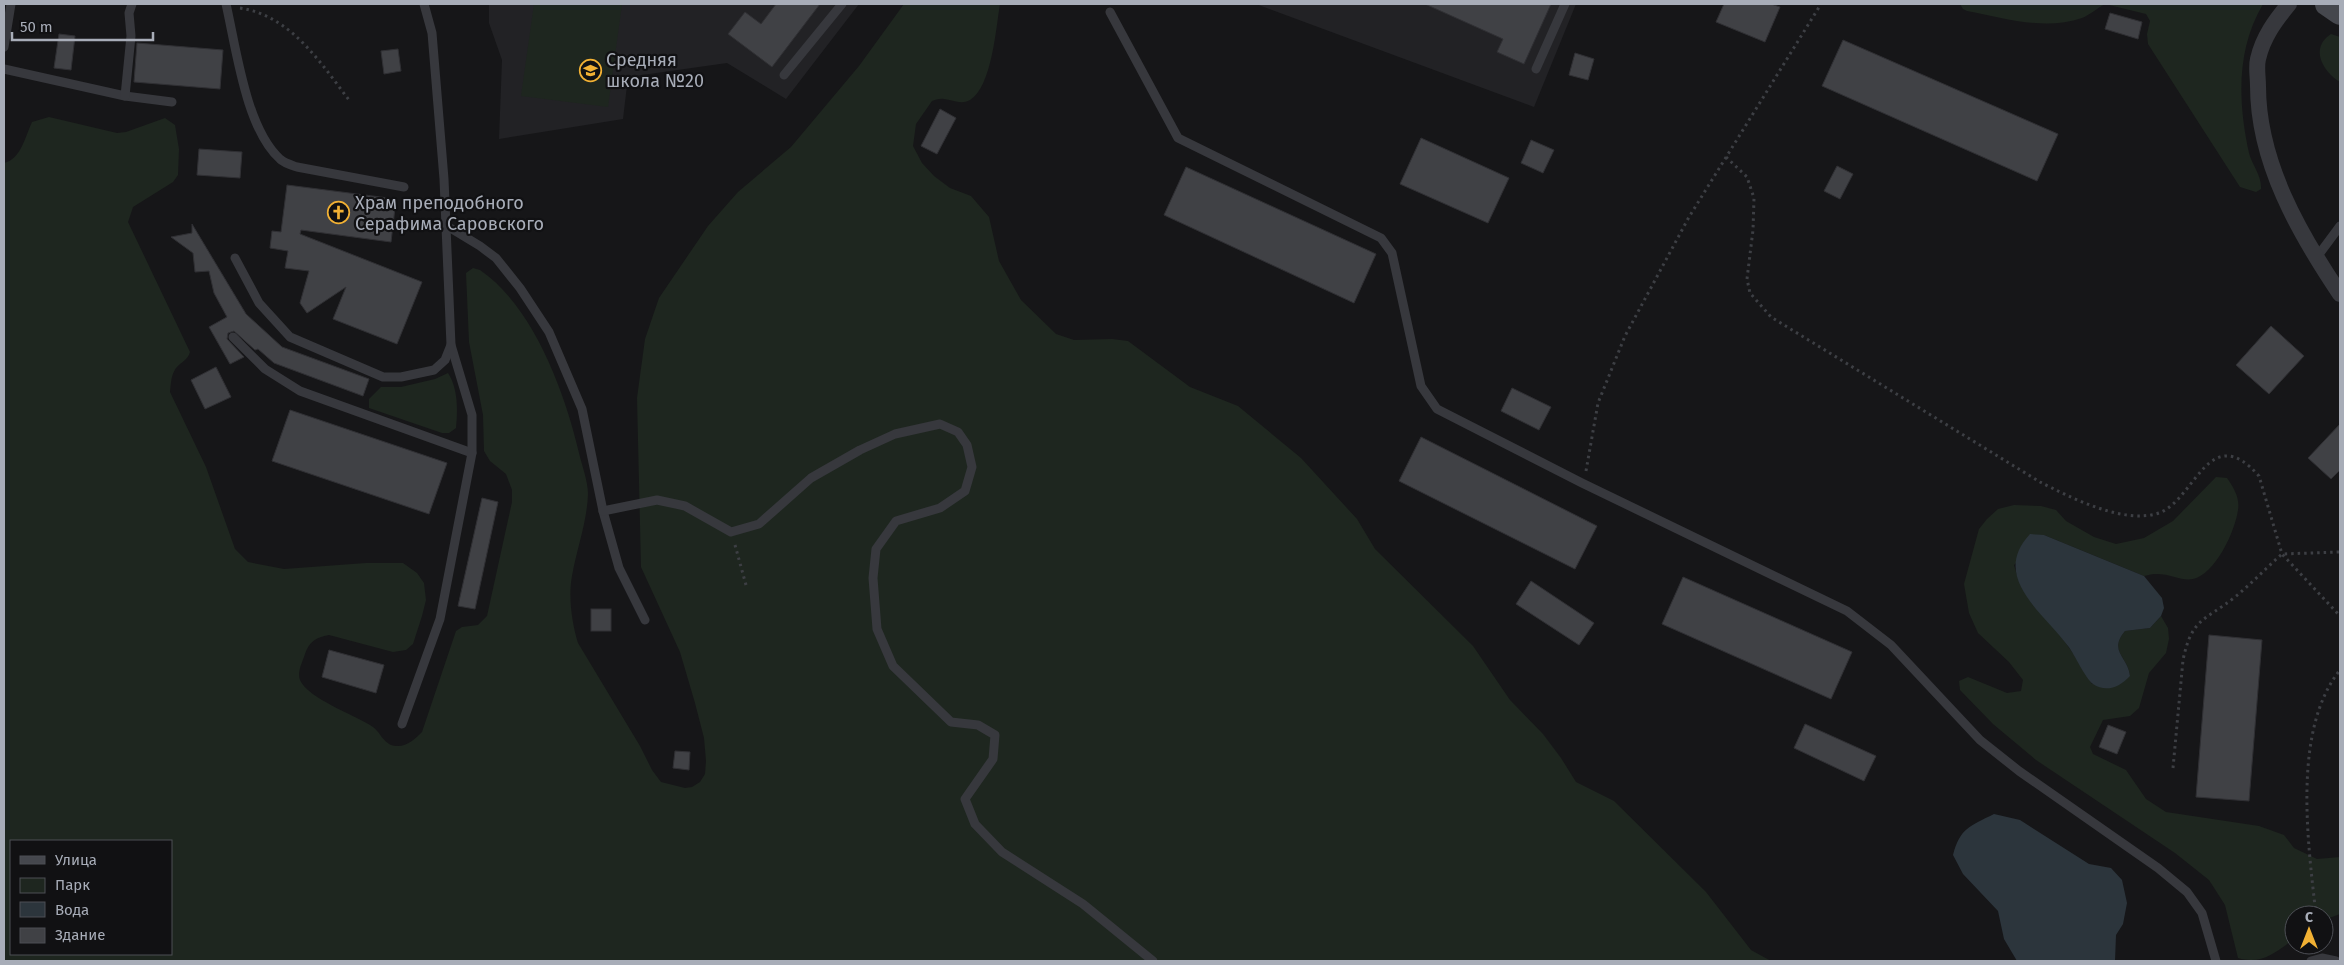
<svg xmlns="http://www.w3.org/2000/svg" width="2344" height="965" viewBox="0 0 2344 965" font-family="'Fira Sans',sans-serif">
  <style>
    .built { fill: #222225 }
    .green { fill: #1e261f; fill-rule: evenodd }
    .water { fill: #2c353c }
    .building { fill: #404145; stroke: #303034 }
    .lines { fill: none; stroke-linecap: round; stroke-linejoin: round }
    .path { stroke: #3d3f44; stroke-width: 3; stroke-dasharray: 2.5 4; stroke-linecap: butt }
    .service { stroke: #37383d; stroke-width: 9 }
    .minor { stroke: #37383d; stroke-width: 16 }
    .secondary { stroke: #45474d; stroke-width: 24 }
    .labels { text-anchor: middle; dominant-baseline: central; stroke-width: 4.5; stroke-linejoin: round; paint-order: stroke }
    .poi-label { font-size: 18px; fill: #a8adb8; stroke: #111113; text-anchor: start }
  </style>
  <rect width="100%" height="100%" fill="#161618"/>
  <!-- built -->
  <g class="built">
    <path d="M489 4H859L786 99 727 63 628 77 623 119 499 139 502 60 489 23Z"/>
    <path d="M1256 4H1576L1534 107Z"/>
  </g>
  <!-- green -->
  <g class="green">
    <path d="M534 4H622L608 107 521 96Z"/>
    <path d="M904 4H1000C996 27 992 87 970 100 961 105 953 100 944 99 940 98 935 100 932 101L916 124 913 146 922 163 934 176 950 188 971 196 989 217 999 261 1021 300 1056 334 1074 340 1112 339 1128 341 1190 387 1238 406 1301 458 1357 519 1375 549 1473 646 1510 700 1543 734 1561 758 1576 782 1614 801 1706 892 1751 950 1771 961H4V163C21 159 25 137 32 122L49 117 117 133 126 132 165 118 175 125 179 149 178 175 173 182 133 207 128 222 190 352C188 360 181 362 176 368 171 375 171 383 170 392L206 467 235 549 248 562 284 569 366 563H403L417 573 424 583 426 600 422 616 413 644 406 650 393 652 329 635C316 637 309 642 305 654 302 663 297 672 300 680 307 698 357 716 373 727 381 733 384 745 396 746 407 747 415 739 422 732L456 631 462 627 478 625 487 616 512 502V490L506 474 490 461 484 451 483 415 469 342 466 273 473 268 480 270C533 306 565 392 579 453 582 466 588 481 588 494 587 522 577 548 572 576 568 597 572 623 578 643L640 746 652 770 661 782 685 788 692 787 700 782 705 774 706 761 704 738 695 703 680 652 641 567 637 398 645 339 659 298 708 226 738 192 791 147 859 66ZM11 841H171V954H11Z"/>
    <path d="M1960 4H2263C2236 50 2238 102 2249 153 2252 165 2262 176 2261 189L2256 192 2240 187 2148 44 2147 34 2150 21 2146 14 2105 4C2097 8 2090 15 2082 18 2045 31 2003 18 1967 11L1963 9Z"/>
    <path d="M2331 34 2340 37V82C2323 72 2309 48 2331 34Z"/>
    <path d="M448 373C458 388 458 411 456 428L449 433H442L369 408V399L381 387H401L435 379Z"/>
    <path d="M2216 477 2227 478C2234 488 2240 498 2238 510 2235 532 2215 574 2193 579 2179 582 2165 569 2144 576L2044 535 2014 565C2023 600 2036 603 2055 629 2069 646 2081 665 2092 684L2130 676C2128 656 2108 652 2125 631L2150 628 2161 616 2168 628 2169 639 2166 653 2149 673 2139 708 2130 716 2103 720 2090 747 2093 754 2126 770 2146 799 2166 812 2259 826 2284 835 2294 848 2317 859 2340 857V914L2324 920V915H2294V939C2276 952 2262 965 2238 958L2225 905 2209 880 2175 853 2036 760 1993 724 1960 690 1959 681 1968 677 2007 693 2021 691 2023 680 2009 662 1978 633 1969 613 1964 584 1979 529 1987 519 1998 509 2014 505 2041 506 2056 510 2066 521 2094 537 2116 544 2144 538 2173 521Z"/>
  </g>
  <!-- water -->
  <g class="water">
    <path d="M2030 534 2044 535 2144 576 2162 598 2164 608 2161 616 2150 628 2125 631C2108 652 2128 656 2130 676 2120 687 2106 693 2093 684 2085 678 2075 655 2068 646 2043 612 1990 577 2030 534Z"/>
    <path d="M1994 814 2020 820 2089 864 2111 868 2122 880 2127 903 2123 924 2116 935 2115 961H2017L2004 939 1998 911 1963 874 1953 855C1960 828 1970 826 1994 814Z"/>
  </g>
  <!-- building -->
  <g class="building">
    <path d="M776 4H820L772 67 728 34 745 12 761 24Z"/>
    <path d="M1425 4H1551L1524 64 1497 52 1503 39Z"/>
    <path d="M1724 4H1771L1780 7 1765 42 1716 22Z"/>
    <path d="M2110 13 2142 22 2138 39 2105 29Z"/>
    <path d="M59 34 75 36 71 70 54 68Z"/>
    <path d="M1843 40 2058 134 2037 181 1822 86Z"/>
    <path d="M137 43 223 50 220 89 134 82Z"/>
    <path d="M398 49 401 71 384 74 381 51Z"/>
    <path d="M1575 53 1594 59 1588 80 1569 75Z"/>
    <path d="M940 109 956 118 937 154 921 146Z"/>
    <path d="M1421 138 1509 178 1488 223 1400 184Z"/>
    <path d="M1531 140 1554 150 1543 173 1521 163Z"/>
    <path d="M199 149 242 152 240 178 197 175Z"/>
    <path d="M1837 166 1853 174 1840 199 1824 191Z"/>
    <path d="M1186 167 1376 254 1354 303 1164 215Z"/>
    <path d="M287 185 396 199 391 242 301 230 300 234 422 282 397 344 333 319 346 287 307 313 300 303 309 271 285 268 288 251 270 248 272 231 281 232Z"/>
    <path d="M192 224 246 314 282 347 369 379 363 396 274 363 258 349 255 350 234 331 228 333 227 339 244 357 230 364 209 327 227 317 214 293 209 271 195 272 193 253 171 237 192 233Z"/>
    <path d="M2271 326 2304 356 2269 394 2236 365Z"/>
    <path d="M216 367 231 397 205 409 191 380Z"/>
    <path d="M1512 388 1551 407 1539 430 1501 411Z"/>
    <path d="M290 410 447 463 429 514 272 461Z"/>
    <path d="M2340 424V470L2331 479 2308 458Z"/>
    <path d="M1421 437 1597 526 1575 569 1399 481Z"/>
    <path d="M482 498 498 502 475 609 458 606Z"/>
    <path d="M1683 577 1852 652 1831 699 1662 624Z"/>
    <path d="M1531 581 1594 623 1579 645 1516 604Z"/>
    <rect x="591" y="609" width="20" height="22"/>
    <path d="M2209 635 2262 640 2249 801 2196 797Z"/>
    <path d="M329 650 384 665 376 693 322 677Z"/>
    <path d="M1805 724 1876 756 1864 781 1794 748Z"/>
    <path d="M2108 725 2126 732 2117 754 2099 747Z"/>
    <path d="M675 751 690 752 689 770 673 768Z"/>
  </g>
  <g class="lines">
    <!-- path -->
    <g class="path">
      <path d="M240 8C291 16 320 62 349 100"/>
      <path d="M1726 157 1747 177 1754 198 1753 230 1747 279 1750 293 1771 317 2040 482C2070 497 2123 525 2159 513 2195 500 2209 419 2259 476L2282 554 2340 616"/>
      <path d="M1586 471 1598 403 1625 336 1689 217 1821 4"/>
      <path d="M735 545 746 585"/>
      <path d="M2173 768 2183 660C2192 617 2205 621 2235 597 2251 584 2266 568 2282 554L2340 552"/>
      <path d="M2316 915C2308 843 2292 730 2340 670"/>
    </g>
    <!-- service -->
    <g class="service">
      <path d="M226 4C236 47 246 129 280 159 284 163 291 165 297 167L404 187"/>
      <path d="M1110 12 1178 138 1381 238 1392 253 1421 386 1437 409 1582 483 1847 611 1891 645 1980 740 2019 771 2158 868 2187 892 2202 913 2216 961"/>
      <path d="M4 47 11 4"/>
      <path d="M4 69 125 96 172 102"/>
      <path d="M1536 69 1565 4"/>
      <path d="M784 75 842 4"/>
      <path d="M125 96 131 36 129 13 132 4"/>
      <path d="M447 226 480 246 496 258 520 288 549 332 582 409 603 511 619 568 645 620"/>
      <path d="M2317 257 2340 226"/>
      <path d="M235 258 259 303 290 337 383 377H401L434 370 445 360 451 345"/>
      <path d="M233 337 265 369 300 391 472 453"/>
      <path d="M603 511 657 500 685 506 731 532 759 524 811 478 860 450 895 434 940 424 958 432 967 445 972 467 965 491 940 508 896 521 876 549 873 578 877 629 893 666 951 722 978 725 995 735 993 759 965 799 975 824 1002 852 1083 904 1153 961"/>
      <path d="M402 724 440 619 472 453V415L451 345 444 179 432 33 424 4"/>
      <path d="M2311 961 2322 958 2336 961"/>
    </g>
    <!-- minor -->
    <path class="minor" d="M2289 4C2275 21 2263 37 2258 59 2256 67 2258 77 2258 86 2258 162 2299 233 2340 294"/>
    <!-- secondary -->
    <path class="secondary" d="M2327 4 2340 13"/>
  </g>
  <!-- icons -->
  <defs>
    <symbol id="school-ring" viewBox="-11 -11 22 22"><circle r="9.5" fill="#111113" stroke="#f2b134" stroke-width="1.5"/><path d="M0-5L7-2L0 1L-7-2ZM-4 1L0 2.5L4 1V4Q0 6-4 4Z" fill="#f2b134"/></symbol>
    <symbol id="church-ring" viewBox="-11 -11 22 22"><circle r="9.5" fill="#111113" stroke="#f2b134" stroke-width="1.5"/><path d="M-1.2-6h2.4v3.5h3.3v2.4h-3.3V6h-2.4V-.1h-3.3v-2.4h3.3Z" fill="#f2b134"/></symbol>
  </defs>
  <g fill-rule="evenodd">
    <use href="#school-ring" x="578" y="58" width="25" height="25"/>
    <use href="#church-ring" x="326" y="200" width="25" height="25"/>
  </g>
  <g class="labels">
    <!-- poi labels -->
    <g class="poi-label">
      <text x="606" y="60">Средняя<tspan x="606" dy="21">школа №20</tspan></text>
      <text x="355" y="203">Храм преподобного<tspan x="355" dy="21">Серафима Саровского</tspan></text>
    </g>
  </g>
  <!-- border -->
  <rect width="2344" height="965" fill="none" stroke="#a8adb8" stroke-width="10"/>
  <!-- legend -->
  <rect x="10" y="840" width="162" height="115" fill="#111113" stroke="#4d4f55"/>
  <rect x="20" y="856" width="25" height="8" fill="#45474d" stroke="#4d4f55"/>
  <text x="55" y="865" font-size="15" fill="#a8adb8">Улица</text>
  <rect x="20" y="878" width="25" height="15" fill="#1e261f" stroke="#4d4f55"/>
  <text x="55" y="890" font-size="15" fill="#a8adb8">Парк</text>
  <rect x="20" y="902" width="25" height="15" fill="#2c353c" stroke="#4d4f55"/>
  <text x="55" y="915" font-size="15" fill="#a8adb8">Вода</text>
  <rect x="20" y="928" width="25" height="15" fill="#404145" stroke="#4d4f55"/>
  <text x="55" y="940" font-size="15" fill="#a8adb8">Здание</text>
  <!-- north arrow -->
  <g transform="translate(2309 930)"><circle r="24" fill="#111113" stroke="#4d4f55"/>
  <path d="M0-4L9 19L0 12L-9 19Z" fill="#f2b134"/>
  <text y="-8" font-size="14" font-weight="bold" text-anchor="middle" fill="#a8adb8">С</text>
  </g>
  <!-- scale -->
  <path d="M12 32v8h141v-8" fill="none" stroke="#a8adb8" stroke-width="2.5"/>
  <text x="20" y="32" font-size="15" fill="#a8adb8" stroke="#111113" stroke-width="4" paint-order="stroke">50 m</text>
</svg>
